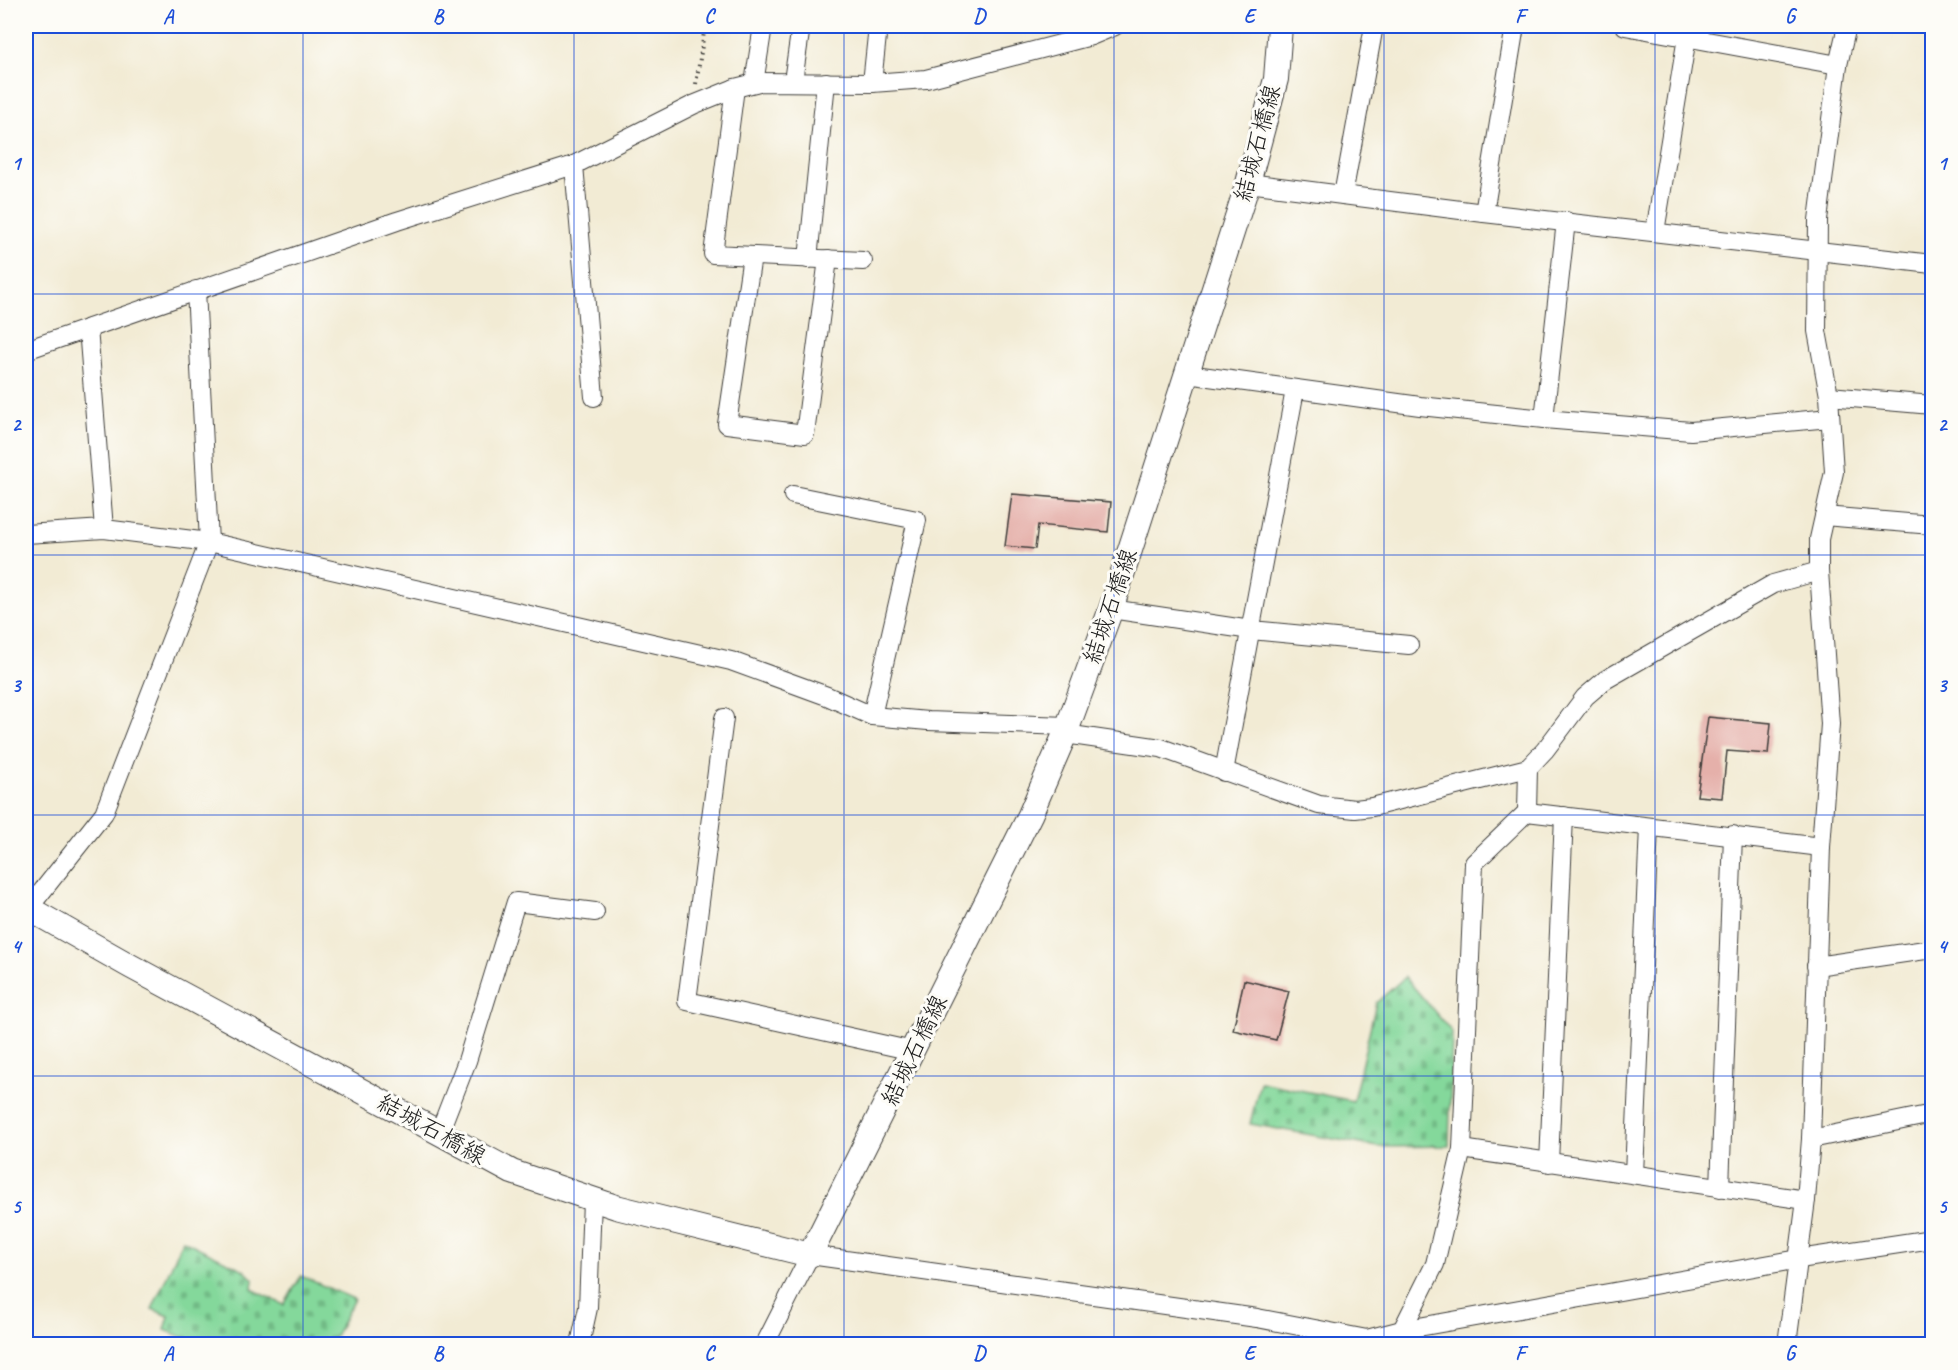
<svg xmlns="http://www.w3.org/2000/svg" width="1958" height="1370" viewBox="0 0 1958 1370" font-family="Caveat,'Klee One',sans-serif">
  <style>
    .cemetery { fill: url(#cemetery-stones); stroke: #507a5c; stroke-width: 1.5 }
    .building { fill: #e5b0aa }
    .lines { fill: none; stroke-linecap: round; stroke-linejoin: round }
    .minor-casing { stroke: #3c3b38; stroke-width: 20 }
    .major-casing { stroke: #3c3b38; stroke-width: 26 }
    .path { stroke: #3c3b38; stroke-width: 4; stroke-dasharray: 1.5 4.5; stroke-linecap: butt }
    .minor { stroke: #fff; stroke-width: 18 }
    .major { stroke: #fff; stroke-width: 24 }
    .grid { fill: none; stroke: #1d4ed8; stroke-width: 1.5; stroke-opacity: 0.55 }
    .labels { text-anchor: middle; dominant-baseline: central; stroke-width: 6; stroke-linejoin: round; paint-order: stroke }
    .street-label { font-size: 24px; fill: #1c1c1c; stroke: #fdfcf7 }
    .neatline { fill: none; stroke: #1d4ed8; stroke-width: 2 }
    .grid-label { font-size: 20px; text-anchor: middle; font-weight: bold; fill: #1d4ed8 }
  </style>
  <defs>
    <pattern id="cemetery-stones" width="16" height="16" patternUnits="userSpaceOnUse" patternTransform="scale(1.5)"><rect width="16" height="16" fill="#84d89b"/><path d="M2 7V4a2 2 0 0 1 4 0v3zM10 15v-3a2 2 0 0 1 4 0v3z" fill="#71b985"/></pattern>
  </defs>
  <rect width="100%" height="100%" fill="#fdfcf7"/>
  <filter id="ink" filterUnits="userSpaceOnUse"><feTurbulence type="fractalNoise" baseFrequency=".0167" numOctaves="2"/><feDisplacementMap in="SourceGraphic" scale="12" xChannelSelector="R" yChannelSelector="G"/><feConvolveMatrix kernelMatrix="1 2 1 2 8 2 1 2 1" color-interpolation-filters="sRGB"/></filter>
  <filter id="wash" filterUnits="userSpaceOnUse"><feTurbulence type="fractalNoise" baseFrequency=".008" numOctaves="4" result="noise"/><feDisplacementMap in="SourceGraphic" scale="24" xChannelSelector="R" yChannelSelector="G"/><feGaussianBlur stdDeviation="1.35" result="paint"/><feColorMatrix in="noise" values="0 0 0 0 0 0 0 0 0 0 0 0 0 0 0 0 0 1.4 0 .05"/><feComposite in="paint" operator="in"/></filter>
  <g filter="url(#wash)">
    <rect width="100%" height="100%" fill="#f2ebd4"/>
    <!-- cemetery -->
    <g class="cemetery">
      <path d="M1405 977 1452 1032 1449 1146 1378 1147 1250 1124 1260 1082 1353 1101 1376 1003Z"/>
      <path d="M183 1240 244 1270 253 1279 252 1289 284 1305 301 1276 354 1299 331 1344H199L165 1330 169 1316 152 1309Z"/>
    </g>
    <g id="blocks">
      <!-- building -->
      <g class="building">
        <path d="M1012 494 1111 502 1108 532 1038 525 1035 549 1005 546Z"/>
        <path d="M1708 717 1771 723 1768 754 1727 751 1722 798 1697 796Z"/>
        <path d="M1244 980 1289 991 1276 1040 1233 1030Z"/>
      </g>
    </g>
  </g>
  <g filter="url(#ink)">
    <use href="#blocks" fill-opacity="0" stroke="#3c3b38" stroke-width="1.5"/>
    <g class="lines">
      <defs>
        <g id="minor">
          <path d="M1625 26 1838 65"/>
          <path d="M793 81 801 26"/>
          <path d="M754 83 763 26"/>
          <path d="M872 83 878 26"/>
          <path d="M735 88 713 254 863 261"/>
          <path d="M574 165 594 397"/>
          <path d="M1248 183 1484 213 1932 264"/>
          <path d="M1343 195 1374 26"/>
          <path d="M1484 213 1515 26"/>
          <path d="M1655 232 1687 37"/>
          <path d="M752 256 727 424 805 434 828 259"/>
          <path d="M808 259 826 82"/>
          <path d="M88 328 104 529"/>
          <path d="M26 350 397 221 574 165 693 105 735 88 759 82 872 83 926 79 1091 36 1115 26"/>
          <path d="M1187 374 1420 406 1544 419 1691 431 1830 418"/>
          <path d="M1829 396 1932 405"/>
          <path d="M1544 419 1566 221"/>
          <path d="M793 495 917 520 872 716"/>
          <path d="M1824 516 1932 525"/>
          <path d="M26 534 104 529 209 542 731 661 827 696 872 716 928 721 1068 726"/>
          <path d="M1111 609 1251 630 1409 645"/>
          <path d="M724 718 687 1001 913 1051"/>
          <path d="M1065 734 1161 748 1319 805 1355 809 1372 807 1528 768 1545 750 1585 697 1605 680 1773 584 1819 571"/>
          <path d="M1224 772 1295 390"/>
          <path d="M1527 812 1528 768"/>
          <path d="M26 915 28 909 104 813 209 542 196 290"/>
          <path d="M1816 966 1932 949"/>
          <path d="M439 1133 467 1061 516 902 595 912"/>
          <path d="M1811 1139 1932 1114"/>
          <path d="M1462 1149 1806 1200"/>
          <path d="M1549 1163 1564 816"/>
          <path d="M1634 1174 1649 827"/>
          <path d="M1720 1188 1733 835"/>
          <path d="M1402 1330 1435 1264 1462 1149 1474 863 1527 812 1821 847"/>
          <path d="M580 1344 588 1308 592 1200"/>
          <path d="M765 1344 810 1255 1257 1318 1367 1339 1402 1330 1799 1259 1932 1239"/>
          <path d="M1787 1344 1806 1200 1811 1139 1821 847 1830 724 1819 571V539L1834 472 1829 396 1817 331 1818 220 1838 65 1847 26"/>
        </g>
        <path id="major" d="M26 907 130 966 512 1172 616 1207 810 1255 1030 815 1065 734 1111 609 1248 183 1276 79 1280 26"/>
      </defs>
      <!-- minor casing -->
      <use href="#minor" class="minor-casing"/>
      <!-- major casing -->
      <use href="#major" class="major-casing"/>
      <!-- path -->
      <path class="path" d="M696 84 705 26"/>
      <!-- minor -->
      <use href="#minor" class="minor"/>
      <!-- major -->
      <use href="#major" class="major"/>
    </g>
  </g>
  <!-- grid -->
  <path class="grid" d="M303 26V1344M574 26V1344M844 26V1344M1114 26V1344M1384 26V1344M1655 26V1344M26 294H1932M26 555H1932M26 815H1932M26 1076H1932"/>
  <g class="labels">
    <!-- street labels -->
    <g class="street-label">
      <text transform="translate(1257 143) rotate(-75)">結城石橋線</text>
      <text transform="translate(1110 606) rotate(-71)">結城石橋線</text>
      <text transform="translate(914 1050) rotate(-64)">結城石橋線</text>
      <text transform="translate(432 1129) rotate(29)">結城石橋線</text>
    </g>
  </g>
  <!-- margin -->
  <rect width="1958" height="1370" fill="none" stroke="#fdfcf7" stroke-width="66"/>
  <rect x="33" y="33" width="1892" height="1304" class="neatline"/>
  <g class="grid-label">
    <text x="168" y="23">A</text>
    <text x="438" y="23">B</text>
    <text x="709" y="23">C</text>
    <text x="979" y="23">D</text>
    <text x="1249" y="23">E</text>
    <text x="1520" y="23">F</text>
    <text x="1790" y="23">G</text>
    <text x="16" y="170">1</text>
    <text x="1942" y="170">1</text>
    <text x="16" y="431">2</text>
    <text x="1942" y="431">2</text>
    <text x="16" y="692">3</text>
    <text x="1942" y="692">3</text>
    <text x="16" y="953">4</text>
    <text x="1942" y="953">4</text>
    <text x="16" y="1213">5</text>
    <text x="1942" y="1213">5</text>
    <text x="168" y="1360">A</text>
    <text x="438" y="1360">B</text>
    <text x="709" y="1360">C</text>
    <text x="979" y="1360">D</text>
    <text x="1249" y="1360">E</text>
    <text x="1520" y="1360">F</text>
    <text x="1790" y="1360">G</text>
  </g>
</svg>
